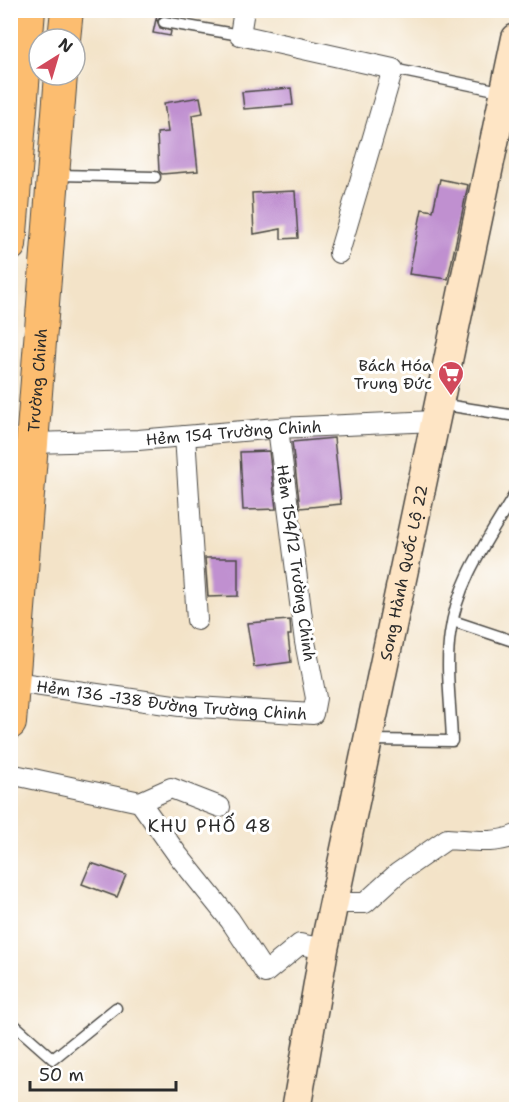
<svg xmlns="http://www.w3.org/2000/svg" width="527" height="1120" viewBox="0 0 527 1120" font-family="'Shantell Sans',sans-serif">
  <style>
    .building { fill: #c090d0 }
    .lines { fill: none; stroke-linecap: round; stroke-linejoin: round }
    .lane-casing { stroke: #494743; stroke-width: 13 }
    .street-casing { stroke: #494743; stroke-width: 22 }
    .secondary-casing { stroke: #494743; stroke-width: 31 }
    .primary-casing { stroke: #494743; stroke-width: 34 }
    .lane { stroke: #fff; stroke-width: 10 }
    .street { stroke: #fff; stroke-width: 20 }
    .secondary { stroke: #fee5c5; stroke-width: 28 }
    .primary { stroke: #fcbd6f; stroke-width: 32 }
    .labels { text-anchor: middle; dominant-baseline: central; stroke-width: 6; stroke-linejoin: round; paint-order: stroke }
    .poi-label { font-size: 16px; fill: #2b2b2b; stroke: #fff; text-anchor: end }
    .street-label { font-size: 16px; fill: #2b2b2b; stroke: #fff }
    .neighbourhood-label { font-size: 18px; letter-spacing: 1.5px; fill: #2b2b2b; stroke: #fff }
  </style>
  <rect width="100%" height="100%" fill="#fff"/>
  <filter id="ink" filterUnits="userSpaceOnUse"><feTurbulence type="fractalNoise" baseFrequency=".0167" numOctaves="2"/><feDisplacementMap in="SourceGraphic" scale="12" xChannelSelector="R" yChannelSelector="G"/><feConvolveMatrix kernelMatrix="1 2 1 2 8 2 1 2 1" color-interpolation-filters="sRGB"/></filter>
  <filter id="wash" filterUnits="userSpaceOnUse"><feTurbulence type="fractalNoise" baseFrequency=".008" numOctaves="4" result="noise"/><feDisplacementMap in="SourceGraphic" scale="24" xChannelSelector="R" yChannelSelector="G"/><feGaussianBlur stdDeviation="1.35" result="paint"/><feColorMatrix in="noise" values="0 0 0 0 0 0 0 0 0 0 0 0 0 0 0 0 0 1.4 0 .05"/><feComposite in="paint" operator="in"/></filter>
  <g filter="url(#wash)">
    <rect width="100%" height="100%" fill="#f3e3c8"/>
    <g id="blocks">
      <!-- building -->
      <g class="building">
        <path d="M158 10H175L174 16 162 15 157 20 160 28 171 31 170 36 153 33Z"/>
        <path d="M291 88 293 105 244 109 242 92Z"/>
        <path d="M200 97 203 113 192 115 198 171 162 174 159 171 157 133 168 132 164 103Z"/>
        <path d="M440 179 468 185 448 279 409 274 422 209 433 211Z"/>
        <path d="M295 191 298 238 281 239V229L254 234 252 193Z"/>
        <path d="M334 438 341 504 300 508 292 442Z"/>
        <path d="M269 451 276 509 243 510 240 452Z"/>
        <path d="M205 558H238V596L208 597Z"/>
        <path d="M290 620 291 635H288L291 662 254 667 247 623Z"/>
        <path d="M91 863 126 875 117 897 82 884Z"/>
      </g>
    </g>
  </g>
  <g filter="url(#ink)">
    <use href="#blocks" fill-opacity="0" stroke="#494743" stroke-width="1.5"/>
    <g class="lines">
      <defs>
        <g id="lane">
          <path d="M164 22 240 35"/>
          <path d="M393 69 505 92"/>
          <path d="M57 175 155 177"/>
          <path d="M439 404 516 416"/>
          <path d="M453 621 516 642"/>
          <path d="M370 740 452 741C451 706 445 669 450 634 457 580 490 537 516 492"/>
          <path d="M10 1021 53 1059 116 1008"/>
        </g>
        <g id="street">
          <path d="M244 10 240 35 393 69 339 253"/>
          <path d="M185 436 197 620"/>
          <path id="s1" d="M33 443 138 440 278 428 435 421"/>
          <path id="s2" d="M14 682 180 706 313 714 316 698 305 642 278 428"/>
          <path d="M10 774 140 802 171 788 220 807"/>
          <path d="M140 802 177 854 230 920 265 973 300 944 324 949"/>
          <path d="M334 903H365L398 873 447 839C472 840 493 845 516 835"/>
        </g>
        <g id="secondary">
          <path id="s3" d="M296 1110 324 949 516 38"/>
        </g>
        <g id="primary">
          <path d="M64 39 67 10"/>
          <path d="M10 245 29 10"/>
          <path id="s4" d="M10 723 61 75"/>
        </g>
      </defs>
      <!-- lane casing -->
      <use href="#lane" class="lane-casing"/>
      <!-- street casing -->
      <use href="#street" class="street-casing"/>
      <!-- secondary casing -->
      <use href="#secondary" class="secondary-casing"/>
      <!-- primary casing -->
      <use href="#primary" class="primary-casing"/>
      <!-- lane -->
      <use href="#lane" class="lane"/>
      <!-- street -->
      <use href="#street" class="street"/>
      <!-- secondary -->
      <use href="#secondary" class="secondary"/>
      <!-- primary -->
      <use href="#primary" class="primary"/>
    </g>
  </g>
  <!-- icons -->
  <defs>
    <symbol id="supermarket-pin" viewBox="-11 -11 22 30"><path d="M0 17L-7.5 6A9.5 9.5 0 1 1 7.5 6Z" fill="#d1495b" stroke="#fff"/><path d="M-6-5.5h2.5l.6 2H6L4.5 2H-2.5L-4.4-4H-6ZM-1.5 3.2a1.3 1.3 0 1 0 .1 0ZM3 3.2a1.3 1.3 0 1 0 .1 0Z" fill="#fff"/></symbol>
  </defs>
  <g fill-rule="evenodd">
    <use href="#supermarket-pin" x="436" y="359" width="30" height="40"/>
  </g>
  <g class="labels">
    <!-- poi labels -->
    <g class="poi-label">
      <text x="432" y="365">Bách Hóa<tspan x="432" dy="18">Trung Đức</tspan></text>
    </g>
    <!-- street labels -->
    <g class="street-label">
      <text stroke="none"><textPath href="#s4" startOffset="344">Trường Chinh</textPath></text>
      <text stroke="none"><textPath href="#s1" startOffset="201">Hẻm 154 Trường Chinh</textPath></text>
      <text transform="translate(296 563) rotate(82)">Hẻm 154/12 Trường Chinh</text>
      <text stroke="none"><textPath href="#s3" startOffset="548">Song Hành Quốc Lộ 22</textPath></text>
      <text stroke="none"><textPath href="#s2" startOffset="159">Hẻm 136 -138 Đường Trường Chinh</textPath></text>
    </g>
    <!-- neighbourhood labels -->
    <g class="neighbourhood-label">
      <text x="210" y="826">KHU PHỐ 48</text>
    </g>
  </g>
  <!-- margin -->
  <rect width="527" height="1120" fill="none" stroke="#fff" stroke-width="36"/>
  <!-- north arrow -->
  <g transform="translate(57 57) rotate(37)"><circle r="28" fill="#ffffff" stroke="#aaaaaa" stroke-width="1.5"/>
  <path d="M0-4.5L10 22L0 15L-10 22Z" fill="#d1495b"/>
  <text y="-9" font-size="16" font-weight="bold" text-anchor="middle" fill="#2b2b2b">N</text>
  </g>
  <!-- scale -->
  <path d="M30 1081v9h146v-9" fill="none" stroke="#2b2b2b" stroke-width="3"/>
  <text x="39" y="1081" font-size="18" fill="#2b2b2b" stroke="#ffffff" stroke-width="4.5" paint-order="stroke">50 m</text>
</svg>
